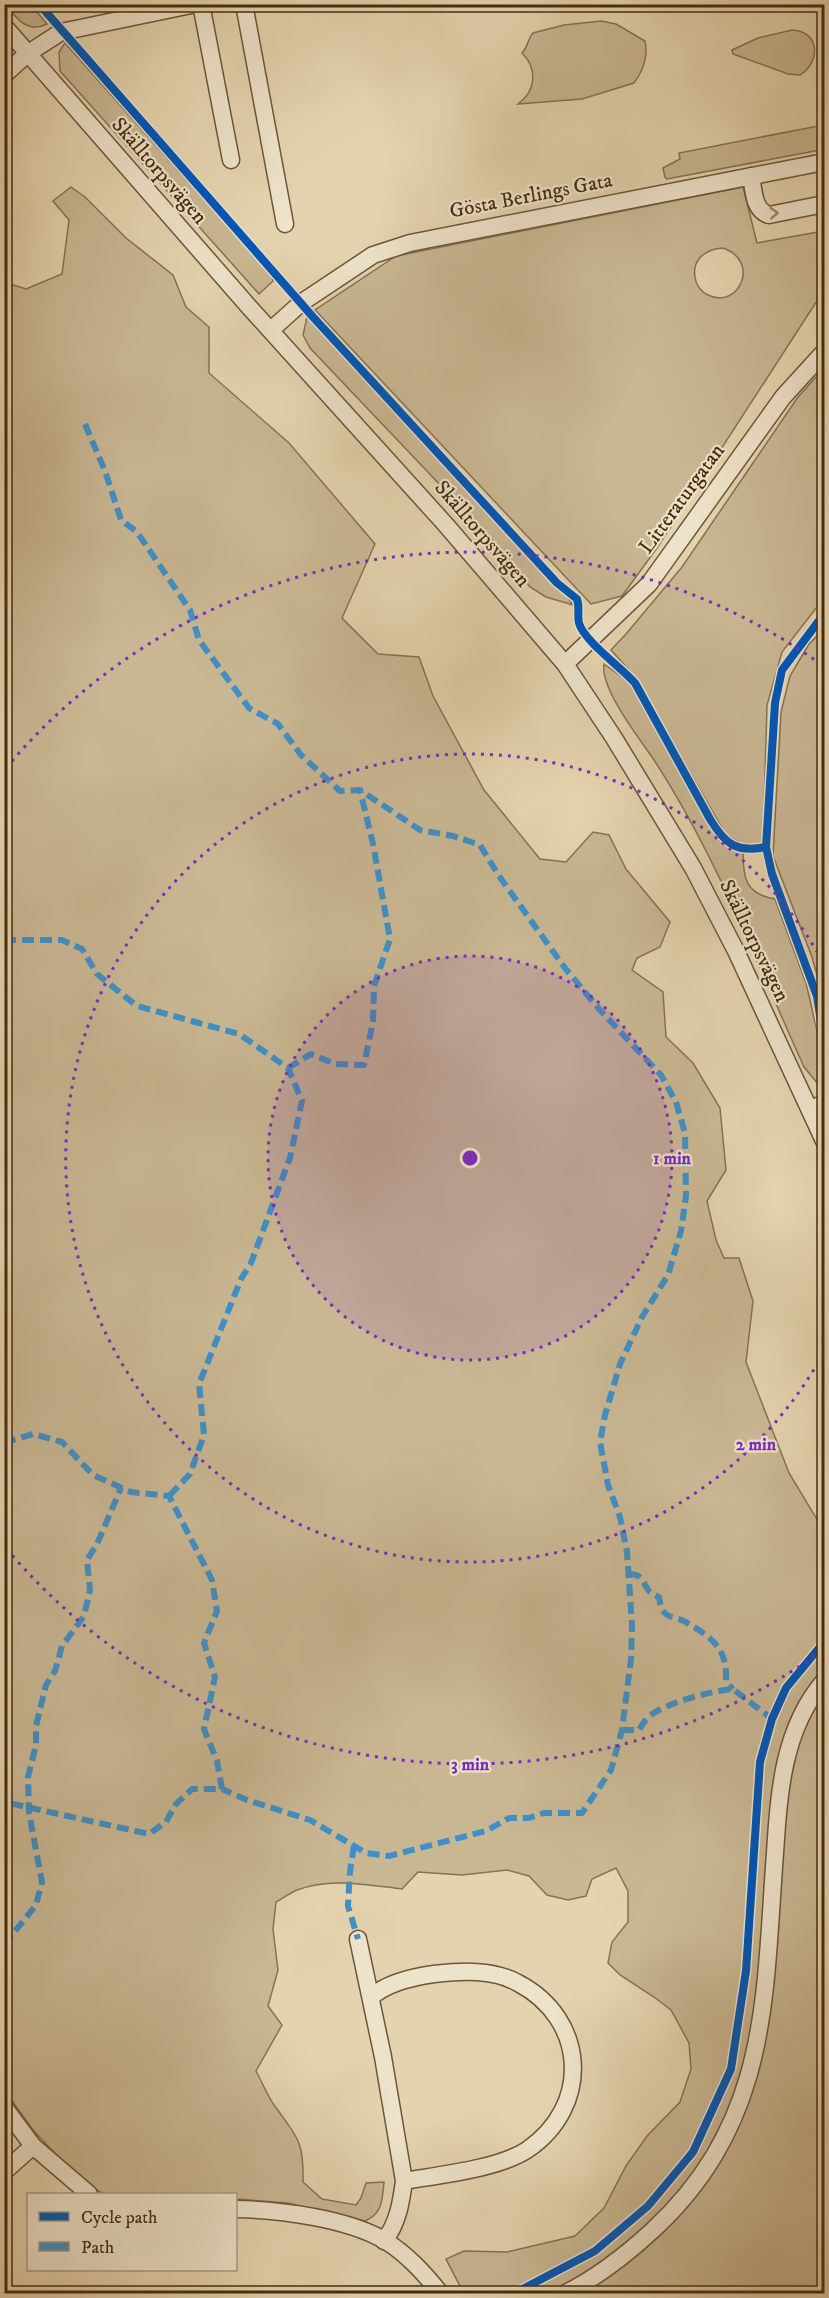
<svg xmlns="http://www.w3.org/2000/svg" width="829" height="2298" viewBox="0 0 829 2298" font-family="'IM FELL DW Pica',serif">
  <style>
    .green { fill: #c9b793; stroke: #877252; stroke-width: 1.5; fill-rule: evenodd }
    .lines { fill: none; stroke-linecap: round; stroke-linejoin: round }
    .minor-casing { stroke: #6d5638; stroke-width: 19 }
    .minor { stroke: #ede2ca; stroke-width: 16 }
    .quiet { stroke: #4090c7; stroke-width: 6; stroke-dasharray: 12 6; stroke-linecap: butt }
    .cycleway-casing { stroke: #ede2ca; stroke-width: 11 }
    .cycleway { stroke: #0057b8; stroke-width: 8 }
    .oneway { stroke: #99886d }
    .ring { fill: none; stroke: #7b2cbf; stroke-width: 3; stroke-dasharray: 3 6 }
    .labels { text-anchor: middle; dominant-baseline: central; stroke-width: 4.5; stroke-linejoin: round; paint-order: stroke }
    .street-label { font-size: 21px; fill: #452d10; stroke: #ede2ca }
    .centre { fill: #7b2cbf; stroke: #ede2ca; stroke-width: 3 }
    .ring-label { font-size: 18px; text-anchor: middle; font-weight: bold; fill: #7b2cbf; stroke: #ede2ca; stroke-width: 4.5; stroke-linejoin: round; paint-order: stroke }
  </style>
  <rect width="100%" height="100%" fill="#e4d3ae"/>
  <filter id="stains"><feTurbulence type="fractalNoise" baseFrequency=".00333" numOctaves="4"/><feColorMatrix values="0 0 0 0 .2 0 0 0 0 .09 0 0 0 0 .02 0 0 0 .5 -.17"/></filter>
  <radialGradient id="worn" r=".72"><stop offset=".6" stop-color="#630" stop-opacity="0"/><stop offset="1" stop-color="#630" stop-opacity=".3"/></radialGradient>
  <!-- green -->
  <g class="green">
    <path d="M6 5H31L47 24C28 34 16 18 6 5Z"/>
    <path d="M601 21 616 24 645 41C648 56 643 71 634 83L582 99 518 104C536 91 538 69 522 53 528 47 528 38 533 33L564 25Z"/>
    <path d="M792 30C820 31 821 62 800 75L788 74 733 54 732 50 758 38Z"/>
    <path d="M65 43 272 276 273 281 259 294 60 71 59 52Z"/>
    <path d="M818 126 820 132 824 134V147L820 150 667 179 665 177 663 168 680 159 679 153Z"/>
    <path d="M71 187 85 197 126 238 173 275 186 307 209 327V373L289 443 375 544 342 618 378 654 419 657 433 696 484 790 540 859 566 862 593 832 609 835 626 869 670 922 660 947 637 958 632 970 663 992 666 1037 693 1063 720 1108 726 1170 707 1201 716 1240 724 1258H739L753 1301 746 1362 789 1473 824 1531V2293H483L460 2286 446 2259 464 2251 507 2252 575 2236 604 2208 626 2166 647 2136 680 2102 691 2069 689 2043 671 2010 654 1997 620 1975 608 1963 612 1942 628 1922V1891L616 1868 592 1879 586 1896 568 1900 547 1895 529 1876 507 1870 462 1875 418 1872 402 1889C368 1885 330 1877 297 1890 290 1893 283 1898 276 1902L273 1929 278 1970 268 2006 282 2025 256 2071C262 2082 267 2095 274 2105 297 2137 304 2140 303 2182L322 2199 356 2205 361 2198 366 2183 384 2182C382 2200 383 2213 365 2221L288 2203 236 2199V2194H105L100 2192 79 2179 33 2130 5 2091 4 282 26 289 62 274 69 220 53 201Z"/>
    <path d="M743 187 757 243 824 231V290L657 548 622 596 591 604 315 310 396 256ZM723 248C761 261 739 310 708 295 701 292 696 285 695 277 692 259 706 249 723 248Z"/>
    <path d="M307 317 538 569 565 593 573 605 546 597 530 587 500 548 310 348 303 335Z"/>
    <path d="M824 368V598L782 652 767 705 763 844 743 845 726 835 634 676 611 650 626 634 682 567 798 397Z"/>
    <path d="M824 629V1000L812 957 773 856 781 712 790 676 809 644Z"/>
    <path d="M604 664 629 682 697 804 719 838 728 846 743 853C743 879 746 894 775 899L806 983 821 1048 824 1087 818 1084 804 1067C757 963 716 855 654 760 640 739 600 689 604 664Z"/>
  </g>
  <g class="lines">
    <defs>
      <g id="minor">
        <path d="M201 4 231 160"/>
        <path d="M244 4 285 224"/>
        <path d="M4 26 250 308 446 525 565 664 614 738 693 868 736 951 824 1141"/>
        <path d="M4 75 27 54 61 32 196 4"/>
        <path d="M751 176C754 190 753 210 769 215L824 204"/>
        <path d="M271 330 301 303 373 255 410 243 824 162"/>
        <path d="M565 664 649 584 783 397 824 352"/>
        <path d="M810 1110 824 1103"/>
        <path d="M358 1939 383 2057 404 2181C401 2203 398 2223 384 2241"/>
        <path d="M371 1997C387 1983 412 1977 434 1974 462 1971 493 1969 518 1983 587 2019 592 2106 527 2150 498 2169 438 2175 404 2181"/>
        <path d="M4 2107 33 2146 89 2194"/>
        <path d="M4 2172 33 2146"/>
        <path d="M236 2209C280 2210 345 2218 384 2240 407 2254 424 2273 441 2294"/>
        <path d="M564 2294C598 2277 626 2255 653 2230 770 2121 764 1999 775 1853 779 1792 783 1729 824 1681"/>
      </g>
    </defs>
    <!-- minor casing -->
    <use href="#minor" class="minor-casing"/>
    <!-- minor -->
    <use href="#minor" class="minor"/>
    <!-- quiet -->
    <g class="quiet">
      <path d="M85 424 105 471 121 520 137 532 190 610 199 640 249 708 278 724 301 755 340 791 360 790 420 830 453 836 480 845 499 876 565 968 599 1009 661 1075 676 1102 685 1133 686 1196 681 1231 668 1275 642 1317 620 1364 605 1415 600 1442 608 1485 620 1517 627 1552 632 1625 631 1659 622 1730 611 1770 582 1813H544L529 1818H509L486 1831 389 1856 366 1853 310 1820 247 1800 222 1789"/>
      <path d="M4 940H62L82 949 97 974 137 1006 239 1034 288 1068 302 1101 290 1158 251 1263 241 1279 199 1384 204 1435 190 1474 169 1496"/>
      <path d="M288 1068 311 1054 335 1064 364 1065 373 1022 374 986 390 939 373 844 360 790"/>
      <path d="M4 1443 33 1434 62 1442 93 1475 131 1492 169 1496 212 1580 217 1611 204 1643 215 1677 204 1729 217 1761 222 1789H192L176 1804 166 1822 149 1834 4 1802"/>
      <path d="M629 1574C641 1574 641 1579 647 1588 649 1593 654 1595 659 1597 660 1603 661 1610 666 1614 671 1618 678 1618 684 1621 711 1637 728 1647 726 1682L733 1689"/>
      <path d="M622 1730H639C642 1725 646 1718 651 1715 668 1702 712 1691 733 1689L772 1719"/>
      <path d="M4 1814 11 1804"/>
      <path d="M354 1846 350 1871 348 1906 358 1939"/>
      <path d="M4 1945 36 1905 42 1882 29 1813 28 1777 36 1745V1726L46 1685 55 1671 62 1646 84 1616 90 1590 87 1560 97 1544 121 1488"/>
    </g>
    <defs>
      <g id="cycleway">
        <path d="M39 4 313 317 557 583 577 599C580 607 577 615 579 623 584 641 622 668 635 683L710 819C725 844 736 853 766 847"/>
        <path d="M824 614 782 670 775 703 766 847 772 874 817 996 824 1041"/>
        <path d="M513 2294 595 2251 648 2206 693 2152 731 2069 746 1971 760 1762 772 1719 786 1688 824 1642"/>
      </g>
    </defs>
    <!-- cycleway casing -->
    <use href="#cycleway" class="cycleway-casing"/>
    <!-- cycleway -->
    <use href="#cycleway" class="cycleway"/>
  </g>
  <!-- one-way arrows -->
  <defs><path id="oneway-chevron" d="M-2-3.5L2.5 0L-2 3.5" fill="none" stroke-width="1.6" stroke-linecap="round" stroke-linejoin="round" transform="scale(1.5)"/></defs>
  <use class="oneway" href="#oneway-chevron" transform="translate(774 213) rotate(-4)"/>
  <!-- distance rings -->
  <circle cx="470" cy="1158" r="202" fill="#7b2cbf" fill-opacity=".12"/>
  <g class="ring">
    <circle cx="470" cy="1158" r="202"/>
    <path d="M823 1354A404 404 0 1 1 823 962"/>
    <path d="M822 1651A606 606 0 0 1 6 1548M6 768A606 606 0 0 1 822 665"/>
  </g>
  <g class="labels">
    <!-- street labels -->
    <g class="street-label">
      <text transform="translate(159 171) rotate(49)">Skälltorpsvägen</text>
      <text transform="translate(531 196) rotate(-11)">Gösta Berlings Gata</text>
      <text transform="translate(682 499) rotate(-54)">Litteraturgatan</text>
      <text transform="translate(482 534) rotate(49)">Skälltorpsvägen</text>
      <text transform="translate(754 941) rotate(64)">Skälltorpsvägen</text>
    </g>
  </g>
  <circle cx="470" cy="1158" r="9" class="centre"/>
  <g class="ring-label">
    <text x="672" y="1164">1 min</text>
    <text x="756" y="1450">2 min</text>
    <text x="470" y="1770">3 min</text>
  </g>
  <!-- margin -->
  <rect width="829" height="2298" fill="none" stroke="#e4d3ae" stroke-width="24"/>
  <rect x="6" y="6" width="817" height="2286" fill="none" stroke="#452d10" stroke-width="3"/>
  <rect x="12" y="12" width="805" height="2274" fill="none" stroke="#452d10" stroke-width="1.5"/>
  <!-- legend -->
  <rect x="27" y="2193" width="210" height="78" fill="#ede2ca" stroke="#aa9a80" stroke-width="1.5"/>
  <rect x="39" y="2212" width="30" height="9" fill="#0057b8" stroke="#aa9a80" stroke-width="1.5"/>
  <text x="81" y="2223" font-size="18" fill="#452d10">Cycle path</text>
  <rect x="39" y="2242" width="30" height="9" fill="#4090c7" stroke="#aa9a80" stroke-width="1.5"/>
  <text x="81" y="2253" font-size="18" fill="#452d10">Path</text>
  <rect width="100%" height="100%" filter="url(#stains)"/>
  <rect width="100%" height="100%" fill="url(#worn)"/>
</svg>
